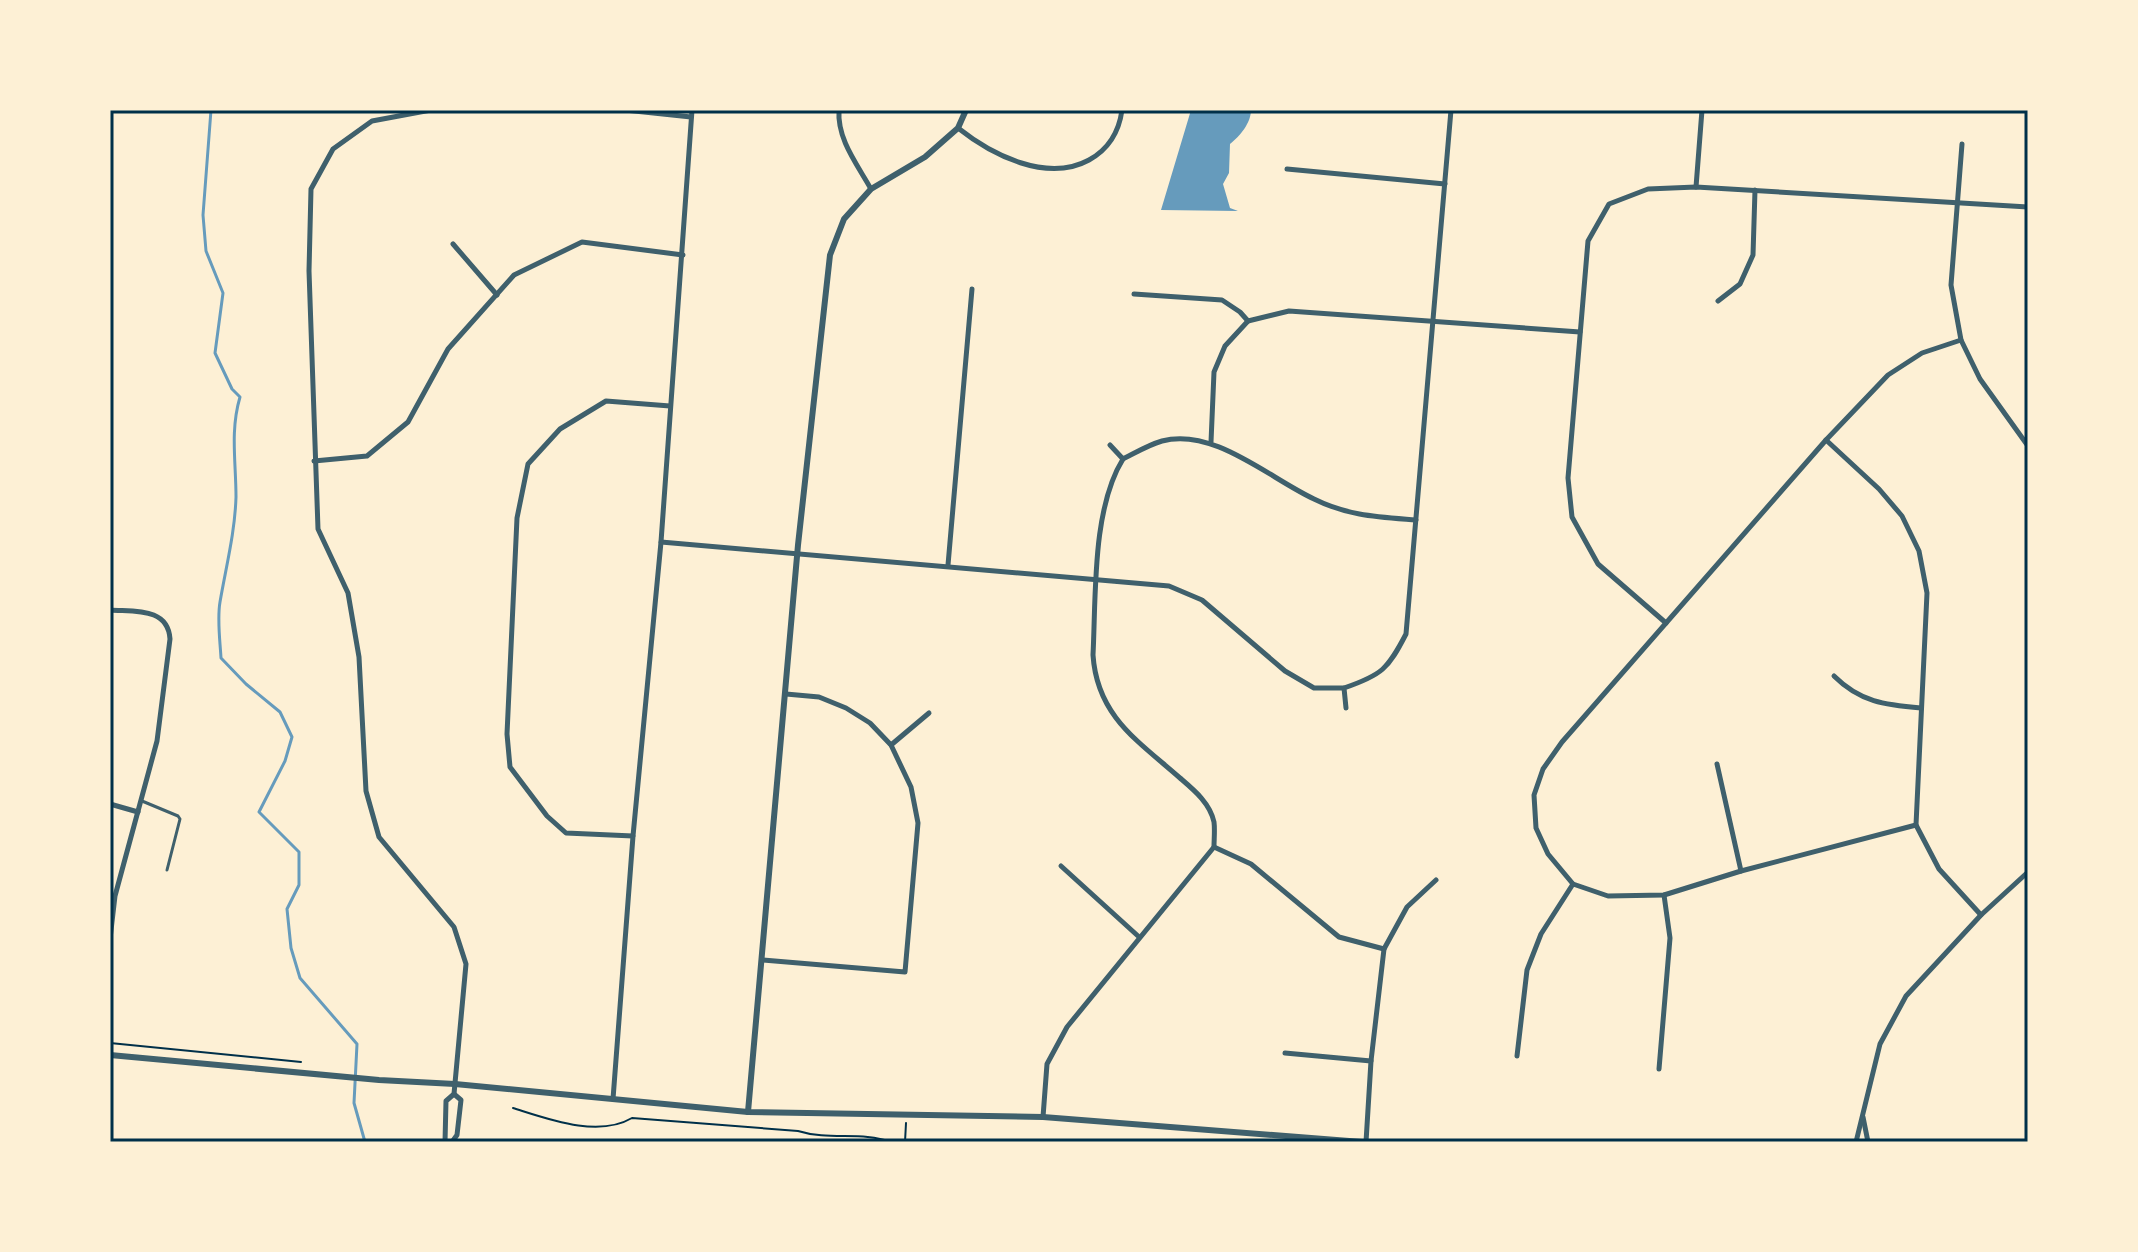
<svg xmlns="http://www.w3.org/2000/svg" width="2138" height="1252" viewBox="0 0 2138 1252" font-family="Georgia,serif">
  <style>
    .water { fill: #669bbc }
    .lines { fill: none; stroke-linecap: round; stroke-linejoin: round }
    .stream { stroke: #669bbc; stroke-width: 3 }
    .path { stroke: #003049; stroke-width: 2 }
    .service { stroke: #3f606c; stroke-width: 3 }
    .minor { stroke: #3f606c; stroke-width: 5 }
    .tertiary { stroke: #3f606c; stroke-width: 6 }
    .neatline { fill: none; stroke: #003049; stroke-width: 3 }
  </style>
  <rect width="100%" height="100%" fill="#fdf0d5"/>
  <!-- water -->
  <path class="water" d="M1191 110H1251C1251 123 1240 136 1230 144L1229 173 1223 184 1230 208 1238 211 1161 210Z"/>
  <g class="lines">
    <!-- stream -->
    <path class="stream" d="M211 110 203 215 206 251 223 293 215 353 232 389 240 397C230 431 236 462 236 497 235 532 226 567 220 602 217 619 220 640 221 658L246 684 280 712 292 737 285 761 259 812 299 852V885L287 909 291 948 300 978 357 1044 354 1103 365 1142"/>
    <!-- path -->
    <g class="path">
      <path d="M110 1043 301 1062"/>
      <path d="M513 1108C548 1119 598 1138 632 1118L798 1131C830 1141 861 1131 891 1142"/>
      <path d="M905 1142 906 1123"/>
    </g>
    <!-- service -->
    <path class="service" d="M142 801 178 816 180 819 167 870"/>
    <!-- minor -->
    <g class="minor">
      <path d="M431 110 372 121 333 149 311 189 309 271 318 529 348 593 359 657 366 791 379 837 454 927 466 964 454 1094 446 1101 445 1142"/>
      <path d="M625 110 691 117"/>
      <path d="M839 110C837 139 857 164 871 189"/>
      <path d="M958 128C992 155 1047 183 1089 160 1109 149 1119 132 1122 110"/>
      <path d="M1962 144 1951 285 1961 340 1980 379 2028 446"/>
      <path d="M1287 169 1445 184"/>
      <path d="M1696 187 1702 110"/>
      <path d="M453 244 497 295"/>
      <path d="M1134 294 1222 300 1240 312 1248 321"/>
      <path d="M1718 301 1740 284 1753 255 1755 190"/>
      <path d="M1248 321 1289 311 1580 332"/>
      <path d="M1826 440 1879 489 1902 516 1919 551 1927 593 1916 825 1939 869 1981 915"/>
      <path d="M1211 442 1214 372 1225 346 1248 321"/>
      <path d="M1110 445 1123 459C1135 453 1148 445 1162 441 1213 427 1269 478 1314 499 1348 516 1379 517 1416 520"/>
      <path d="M314 461 367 456 408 422 448 349 514 275 582 242 683 255"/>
      <path d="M661 542 1169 586 1202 600 1285 671 1314 688H1344"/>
      <path d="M948 565 972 289"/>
      <path d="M110 610C134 612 168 607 170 639L157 741 115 896 110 939"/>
      <path d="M1666 623 1598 564 1572 517 1568 478 1588 241 1609 204 1648 189 1696 187 2028 207"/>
      <path d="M1834 676C1860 702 1885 705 1921 708"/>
      <path d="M1346 708 1344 688C1382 675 1388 669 1406 634L1451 110"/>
      <path d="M891 745 929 713"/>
      <path d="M1717 764 1741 871"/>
      <path d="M110 804 138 812"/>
      <path d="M1916 825 1741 871 1664 895 1608 896 1573 884 1548 854 1536 828 1534 795 1543 769 1562 742 1826 440 1888 375 1922 353 1961 340"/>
      <path d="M633 836 566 833 547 816 510 767 507 734 517 518 528 464 560 429 606 401 670 406"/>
      <path d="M1214 847 1251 864 1339 937 1384 949"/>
      <path d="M1061 866 1138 936"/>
      <path d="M763 960 905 972 918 823 911 787 891 745 870 723 846 708 819 697 786 694"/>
      <path d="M1285 1053 1371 1061"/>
      <path d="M1517 1056 1527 970 1541 934 1573 884"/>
      <path d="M1659 1069 1670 938 1664 895"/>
      <path d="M613 1099 633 836 661 542 692 110"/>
      <path d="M1043 1117 1047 1064 1067 1027 1214 847C1214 839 1215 830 1214 822 1210 803 1194 790 1180 778 1138 741 1097 716 1093 655 1096 596 1092 509 1123 459"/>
      <path d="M1863 1117 1868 1142"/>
      <path d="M452 1142 457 1135 461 1100 454 1094"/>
      <path d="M1366 1142 1371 1061 1384 949 1407 907 1436 880"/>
      <path d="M1856 1142 1880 1044 1906 996 1981 915 2028 872"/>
    </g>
    <!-- tertiary -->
    <g class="tertiary">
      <path d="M110 1055 379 1080 455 1084 748 1112 1043 1117 1362 1142"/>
      <path d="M748 1112 798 545 830 255 844 219 871 189 925 157 958 128 966 110"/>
    </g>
  </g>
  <!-- border -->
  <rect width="2138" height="1252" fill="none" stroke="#fdf0d5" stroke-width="224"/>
  <rect x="112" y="112" width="1914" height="1028" class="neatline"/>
</svg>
